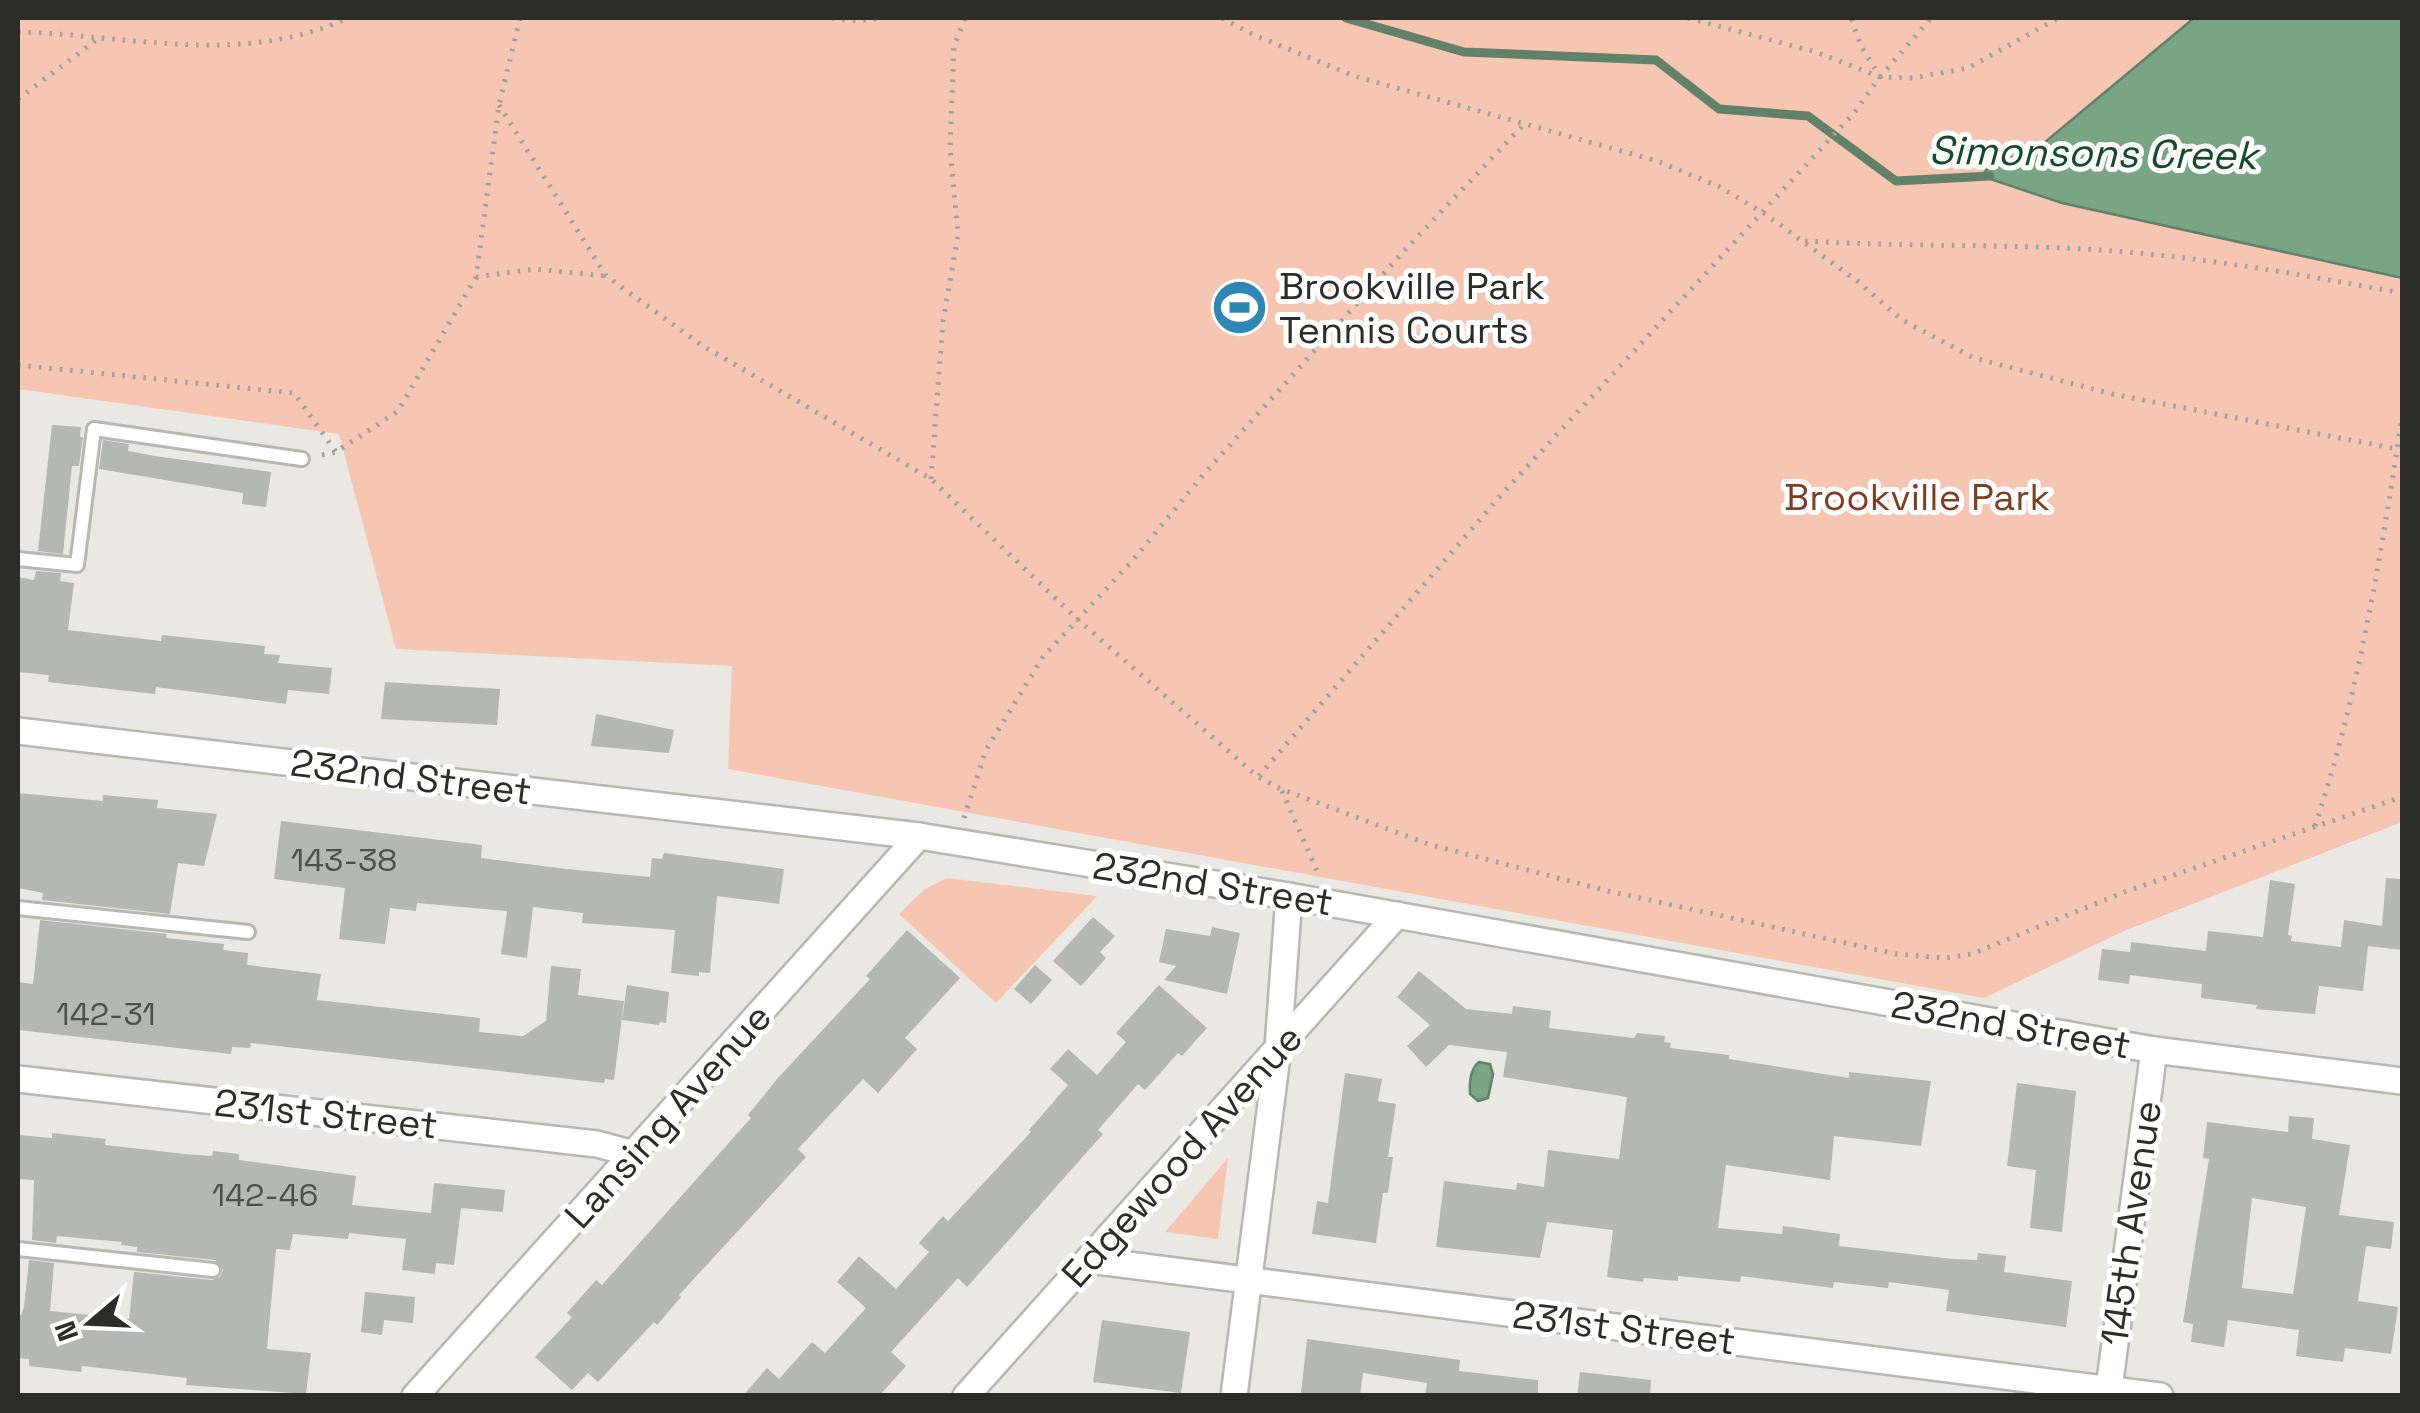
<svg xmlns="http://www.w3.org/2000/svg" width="2420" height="1413" viewBox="0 0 2420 1413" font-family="'Space Grotesk',sans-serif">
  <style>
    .green { fill: #f7c6b2 }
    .water { fill: #79a585; stroke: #628169; stroke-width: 2.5 }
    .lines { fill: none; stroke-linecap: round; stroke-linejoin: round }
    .stream { stroke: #628169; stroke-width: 9 }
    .building { fill: #b5b7b2; fill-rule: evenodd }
    .lane-casing { stroke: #b8b7b2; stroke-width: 18 }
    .street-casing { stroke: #b8b7b2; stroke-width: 30 }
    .path { stroke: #a2a19d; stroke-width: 5; stroke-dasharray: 2.5 8; stroke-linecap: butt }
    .lane { stroke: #fff; stroke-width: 12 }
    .street { stroke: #fff; stroke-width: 25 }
    .labels { text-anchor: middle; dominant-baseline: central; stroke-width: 10; stroke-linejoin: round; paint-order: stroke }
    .number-label { font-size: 32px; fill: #4e4f4b }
    .poi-label { font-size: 38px; fill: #2c2c29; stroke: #fff; text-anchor: start }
    .park-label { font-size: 38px; fill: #7d3e22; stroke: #fff }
    .street-label { font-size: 38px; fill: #2c2c29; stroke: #fff }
    .water-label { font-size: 40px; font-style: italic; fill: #164a2a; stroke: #fff }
  </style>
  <rect width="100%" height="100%" fill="#e9e8e3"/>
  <!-- green -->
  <g class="green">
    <path d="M18 18H2402V822L2124 931 1984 998 728 769 732 666 396 649 339 434 18 389Z"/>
    <path d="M947 878 1097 896 996 1003 899 914 925 889Z"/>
    <path d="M1228 1158 1218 1239 1165 1232Z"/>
  </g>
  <!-- water -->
  <g class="water">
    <path d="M2194 18H2402V278L2062 203 1981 176 1992 164 2038 148Z"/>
    <path d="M1479 1062 1490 1064 1493 1074 1488 1098 1478 1101 1470 1094C1469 1084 1470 1069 1479 1062Z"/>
  </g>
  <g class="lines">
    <!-- stream -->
    <path class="stream" d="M1346 18 1464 52 1656 60 1719 109 1808 116 1896 181 1990 176"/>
  </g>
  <!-- building -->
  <g class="building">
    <path d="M52 425 81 427 80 437H83L79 466H72L63 554 38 551Z"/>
    <path d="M103 440 129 444 128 451 155 456 271 472 266 507 242 504 243 493 99 469Z"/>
    <path d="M36 571 61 573 60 581 74 583 68 630 161 641 162 635 265 646 264 654 280 655 278 663 332 668 329 694 288 690 286 704 156 687 155 694 48 682 49 675 18 672V577L34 580Z"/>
    <path d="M385 682 500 689 497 725 381 719Z"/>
    <path d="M596 714 674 730 669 753 591 746Z"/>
    <path d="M18 793 103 801V795L158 800 157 808 217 814 204 866 178 863 170 914 42 900 43 893 18 888Z"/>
    <path d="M281 821 482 845 481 858 566 869 650 877 652 858 662 859 664 853 784 869 779 904 717 896 710 973 699 972V976L671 973 675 930 582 923 583 913 533 907 527 958 501 954 507 911 417 903 416 911 390 908 385 944 339 939 345 888 274 879Z"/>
    <path d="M2386 878 2402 879V950L2368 946 2363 991 2319 986 2315 1014 2256 1009 2257 1005 2201 998 2202 984 2130 975 2129 984 2098 980 2102 949 2130 952 2131 942 2206 951 2208 931 2263 937 2270 880 2295 884 2288 935 2292 936 2291 941 2341 947 2344 920 2382 926Z"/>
    <path d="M1093 917 1115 936 1100 952 1106 958 1081 986 1053 961Z"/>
    <path d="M40 920 167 934 166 938 224 944 223 950 248 953 247 965 321 974 317 1000 480 1018 479 1032 523 1036 546 1021 551 966 581 969 578 995 624 1001 614 1080 605 1079 604 1083 251 1043 250 1048 232 1047 231 1054 18 1030V982L33 984Z"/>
    <path d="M1212 927 1240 933 1227 994 1164 980 1176 966 1159 962 1166 929 1210 936Z"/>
    <path d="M907 930 960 978 905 1038 917 1049 878 1093 863 1079 798 1149 806 1157 679 1295 681 1297 657 1325 654 1322 598 1382 588 1373 572 1390 535 1357 572 1317 567 1313 596 1280 602 1285 751 1118 748 1115 778 1078 870 979 866 976Z"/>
    <path d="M1035 965 1052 980 1031 1004 1014 989Z"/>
    <path d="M1419 971 1466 1009 1512 1014 1513 1006 1551 1011 1549 1028 1634 1038 1637 1033 1665 1036 1664 1042 1671 1043 1670 1048 1729 1055V1059L1849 1078V1072L1931 1081 1921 1146 1834 1136 1830 1180 1726 1165 1718 1228 1782 1234 1783 1226 1840 1234 1839 1246 1953 1259 1977 1260 1978 1253 2006 1256 2004 1272 2072 1281 2066 1327 1946 1311 1949 1290 1889 1282 1888 1288 1834 1282 1833 1288 1741 1276 1740 1282 1678 1276V1281L1644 1278 1643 1282 1607 1277 1613 1230 1547 1222 1540 1258 1436 1247 1444 1181 1516 1190 1517 1183 1544 1187 1548 1150 1619 1159 1627 1097 1503 1077 1507 1052 1449 1045 1426 1067 1407 1046 1430 1025 1397 997Z"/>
    <path d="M627 985 669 992 666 1023 660 1022 659 1025 622 1020Z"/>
    <path d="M1159 985 1207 1028 1182 1056 1178 1053 1145 1090 1138 1084 1098 1130 1103 1134 967 1287 958 1278 891 1352 906 1366 879 1396H743L767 1368 779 1379 812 1342 825 1353 866 1308 837 1282 859 1256 896 1289 929 1252 919 1243 943 1216 948 1221 1031 1132 1029 1130 1068 1085 1050 1069 1068 1049 1097 1075 1126 1042 1116 1033Z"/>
    <path d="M1345 1073 1382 1079 1378 1101 1396 1104 1388 1157H1393L1388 1193H1383L1376 1243 1312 1234 1317 1201 1328 1203Z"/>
    <path d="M2017 1083 2076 1091 2062 1232 2030 1228 2036 1170 2007 1166Z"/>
    <path d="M2289 1116 2314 1118 2312 1139 2350 1145 2339 1215 2394 1222 2391 1249 2366 1246 2358 1301 2398 1307 2391 1354 2345 1348 2343 1362 2296 1356 2299 1330 2228 1320 2224 1347 2191 1342 2193 1324 2183 1322 2209 1159 2203 1158 2207 1122 2288 1132ZM2252 1198 2306 1207 2293 1294 2242 1288Z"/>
    <path d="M52 1133 106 1139 105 1145 185 1154 212 1156 213 1151 239 1154V1160L356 1176 352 1205 431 1213 434 1183 505 1190 503 1212 461 1208 454 1265 436 1263 435 1274 402 1270 406 1239 349 1233 348 1239 293 1234 290 1250 276 1249 267 1349 311 1353 306 1394 186 1385 187 1378 82 1366 81 1372 29 1366V1359L18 1358V1315H21L24 1307 29 1260 54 1263 50 1311 129 1319 134 1272 212 1280 220 1277 223 1270 215 1260 137 1252V1247L121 1245 122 1242 57 1236 56 1243 32 1240 34 1180 18 1179V1135L52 1138Z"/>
    <path d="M365 1292 415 1297 413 1323 384 1320 382 1335 361 1332Z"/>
    <path d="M1102 1320 1190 1332 1181 1393 1093 1382Z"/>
    <path d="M1307 1339 1460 1360 1459 1371 1538 1380V1396H1425L1427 1383 1363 1373 1360 1396 1301 1393Z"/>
    <path d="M1580 1372 1651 1380 1650 1396H1577Z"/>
  </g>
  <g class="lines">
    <defs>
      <g id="lane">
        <path d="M18 559 77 565 94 429 302 459"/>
        <path d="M18 908 248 932"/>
        <path d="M18 1249 213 1270"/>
      </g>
      <g id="street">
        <path d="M18 731 919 836 1289 896 2154 1050 2402 1081"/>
        <path d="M18 1079 597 1144 634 1154"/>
        <path d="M1089 1260 2160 1396"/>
        <path d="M415 1396 919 836"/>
        <path d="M966 1396 1397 915"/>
        <path d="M1234 1396 1278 1048 1289 896"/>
        <path d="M2108 1396 2154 1050"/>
      </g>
    </defs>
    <!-- lane casing -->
    <use href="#lane" class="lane-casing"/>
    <!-- street casing -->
    <use href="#street" class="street-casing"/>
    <!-- path -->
    <g class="path">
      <path d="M832 18 857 21 884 18"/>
      <path d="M1222 18 1254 35 1354 76 1657 161 1720 187 1765 214 1860 283 1902 320 1974 358 2112 394 2402 450"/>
      <path d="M1688 18 1816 52 1880 77 1913 78 1968 68 2058 18"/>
      <path d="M18 32C130 35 241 67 348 18"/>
      <path d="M1880 77 1931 18"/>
      <path d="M18 99 99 38"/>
      <path d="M499 105 606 276 703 346 931 479 1076 618 1258 777 1281 789 1428 844 1608 891 1896 954 1945 958 1972 954 2127 891 2402 797"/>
      <path d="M1805 241C1918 248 2033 242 2147 254 2232 262 2318 278 2402 293"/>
      <path d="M476 277 535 269 606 276"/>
      <path d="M18 365 294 393 336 452"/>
      <path d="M322 455 336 452 398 411 476 277 499 105 520 18"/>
      <path d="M931 479 943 321 958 235 950 148 954 46 965 18"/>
      <path d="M1259 776 1501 495 1854 113 1880 77 1861 46 1851 18"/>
      <path d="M1282 791 1317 871"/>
      <path d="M964 818 986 750 1043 657 1133 560 1203 475 1405 250 1526 122"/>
      <path d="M2315 826C2359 694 2381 555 2402 417"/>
    </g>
    <!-- lane -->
    <use href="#lane" class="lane"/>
    <!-- street -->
    <use href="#street" class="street"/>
  </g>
  <!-- icons -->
  <defs>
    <symbol id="stadium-disc" viewBox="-11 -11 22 22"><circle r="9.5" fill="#2e88b6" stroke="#fff"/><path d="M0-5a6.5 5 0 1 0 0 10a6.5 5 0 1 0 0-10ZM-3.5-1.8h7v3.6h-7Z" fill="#fff"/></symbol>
  </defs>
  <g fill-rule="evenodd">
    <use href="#stadium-disc" x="1208" y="276" width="63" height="63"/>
  </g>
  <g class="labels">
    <!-- number labels -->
    <g class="number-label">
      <text x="344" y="860">143-38</text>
      <text x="106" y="1014">142-31</text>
      <text x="265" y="1195">142-46</text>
    </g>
    <!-- poi labels -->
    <g class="poi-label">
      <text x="1279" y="286">Brookville Park<tspan x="1279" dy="44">Tennis Courts</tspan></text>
    </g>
    <!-- park labels -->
    <g class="park-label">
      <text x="1917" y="497">Brookville Park</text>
    </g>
    <!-- street labels -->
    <g class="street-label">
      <text transform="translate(411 777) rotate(7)">232nd Street</text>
      <text transform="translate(1213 884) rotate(9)">232nd Street</text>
      <text transform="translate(2011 1025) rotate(10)">232nd Street</text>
      <text transform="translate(326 1114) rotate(6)">231st Street</text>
      <text transform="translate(668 1116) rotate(-48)">Lansing Avenue</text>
      <text transform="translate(1182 1156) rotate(-48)">Edgewood Avenue</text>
      <text transform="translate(2131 1223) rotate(-82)">145th Avenue</text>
      <text transform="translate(1624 1328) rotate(7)">231st Street</text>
    </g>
    <!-- water labels -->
    <g class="water-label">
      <text transform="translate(2093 153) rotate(1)">Simonsons Creek</text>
    </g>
  </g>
  <!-- border -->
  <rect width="2420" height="1413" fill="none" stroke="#2c2c29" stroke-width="40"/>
  <!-- north arrow -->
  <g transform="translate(90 1323) rotate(251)" stroke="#ffffff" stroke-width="8" paint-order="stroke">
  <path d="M0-8L18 38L0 25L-18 38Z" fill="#2c2c29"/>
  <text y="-15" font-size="28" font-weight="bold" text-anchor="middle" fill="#2c2c29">N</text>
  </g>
</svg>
